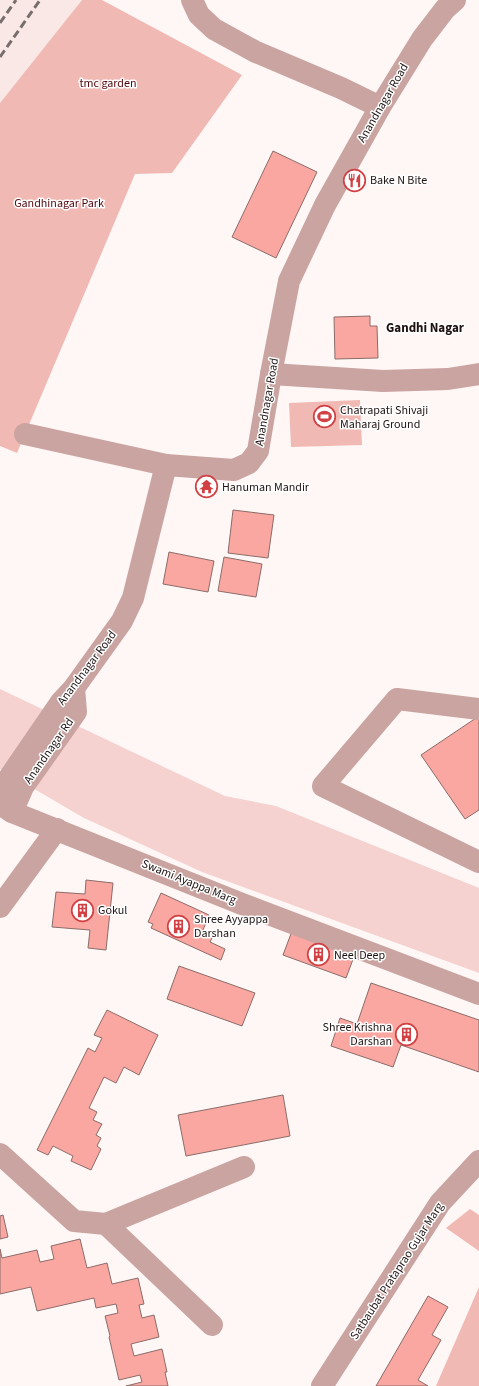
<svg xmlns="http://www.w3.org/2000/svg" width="479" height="1386" viewBox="0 0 479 1386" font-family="'Source Sans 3',sans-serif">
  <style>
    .built { fill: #fae8e6 }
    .green { fill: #f0b9b4 }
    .water { fill: #f5d2cf }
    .building { fill: #faa7a1; stroke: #8b6c69 }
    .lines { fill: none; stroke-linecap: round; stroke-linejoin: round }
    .minor { stroke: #caa4a1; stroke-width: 22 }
    .rail { stroke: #786e6d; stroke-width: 3; stroke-dasharray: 8 4; stroke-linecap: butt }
    .labels { text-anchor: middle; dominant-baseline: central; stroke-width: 3; stroke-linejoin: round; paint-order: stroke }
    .park-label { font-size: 12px; fill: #51070d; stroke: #fff }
    .street-label { font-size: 12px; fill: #1f1312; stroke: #fff }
    .poi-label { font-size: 12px; fill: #1f1312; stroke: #fff; text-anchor: start }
    .neighbourhood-label { font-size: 13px; font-weight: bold; fill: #1f1312; stroke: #fff }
  </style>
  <rect width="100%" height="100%" fill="#fff7f6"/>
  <!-- built -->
  <path class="built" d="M0 0H82L0 103Z"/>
  <!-- green -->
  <g class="green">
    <path d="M82 0H102L242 75 172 173 135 174 17 453 0 446V103Z"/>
    <path d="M360 400 362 445 291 447 289 403Z"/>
    <path d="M470 1209 479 1215V1251L446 1228Z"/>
    <path d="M479 1287V1386H436Z"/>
  </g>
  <!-- water -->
  <path class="water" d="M0 689 225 796 276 806 479 888V973L202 872 84 818 0 769Z"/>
  <!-- building -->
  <g class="building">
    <path d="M273 151 317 172 276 258 232 237Z"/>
    <path d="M370 316V326H377L378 358 335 359 334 317Z"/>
    <path d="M233 510 274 515 268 558 228 553Z"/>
    <path d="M169 552 214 561 208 592 163 584Z"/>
    <path d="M224 557 262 564 256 597 218 591Z"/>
    <path d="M479 716V810L465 819 421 755Z"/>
    <path d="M86 880 113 883 106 950 88 948 90 930 52 927 56 892 85 894Z"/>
    <path d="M161 893 209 915 203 930 214 934 210 942 225 949 221 960 151 928 153 924 148 922Z"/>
    <path d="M292 931 355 954 346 978 283 955Z"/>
    <path d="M179 966 255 993 242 1026 167 999Z"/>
    <path d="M371 983 479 1020V1072L401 1045 393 1067 331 1046 340 1018 357 1024Z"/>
    <path d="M107 1010 158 1035 139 1075 124 1067 116 1083 104 1077 89 1108 97 1112 93 1120 102 1124 96 1135 101 1138 97 1146 101 1149 91 1170 71 1161 73 1156 53 1146 48 1155 37 1150 88 1048 95 1052 102 1038 94 1035Z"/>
    <path d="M283 1095 290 1136 186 1156 178 1115Z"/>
    <path d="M3 1215 8 1237 0 1239V1216Z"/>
    <path d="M80 1239 87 1268 107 1263 112 1284 138 1278 144 1304 139 1305 142 1318 154 1315 159 1337 131 1344 134 1356 162 1349 167 1372H165L168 1386H126L142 1382 140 1375 119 1380 109 1337 110 1336 105 1316 118 1313 116 1304 96 1308 94 1298 37 1311 31 1287 0 1294V1249L2 1258 37 1250 40 1262 54 1259 51 1246Z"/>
    <path d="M428 1296 448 1307 432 1335 441 1340 418 1380 428 1386H376Z"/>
  </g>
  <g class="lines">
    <!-- minor -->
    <g class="minor">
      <path d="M192 0 199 15 214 29 256 52 341 88 380 107"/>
      <path d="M271 374 383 381 448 379 479 374"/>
      <path d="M25 434 166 465"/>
      <path d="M479 709 397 699 323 786 479 862"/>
      <path d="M0 791 61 702 74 688 122 621 133 598 166 465 234 470 249 463 258 451 271 374 289 281 325 205 380 107 422 39 445 9 455 0"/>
      <path d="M0 804 12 812 242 904 479 994"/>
      <path d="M12 812 23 787 76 712 74 688"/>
      <path d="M0 907 57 829"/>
      <path d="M0 1154 74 1221 106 1224 212 1325"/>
      <path d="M106 1224 244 1167"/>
      <path d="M322 1386 440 1203 479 1161"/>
    </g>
    <!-- rail -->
    <g class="rail">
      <path d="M0 23 16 0"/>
      <path d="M0 57 40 0"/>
    </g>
  </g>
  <!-- icons -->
  <defs>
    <symbol id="restaurant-ring" viewBox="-11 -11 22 22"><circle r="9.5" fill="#fff" stroke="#d14144" stroke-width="1.5"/><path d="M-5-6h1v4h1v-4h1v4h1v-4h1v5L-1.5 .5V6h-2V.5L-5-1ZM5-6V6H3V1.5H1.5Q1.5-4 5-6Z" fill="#d14144"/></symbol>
    <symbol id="stadium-ring" viewBox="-11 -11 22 22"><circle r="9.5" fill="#fff" stroke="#d14144" stroke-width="1.5"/><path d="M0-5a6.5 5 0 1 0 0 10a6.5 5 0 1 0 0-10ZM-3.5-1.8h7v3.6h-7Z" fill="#d14144"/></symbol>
    <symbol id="temple-ring" viewBox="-11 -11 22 22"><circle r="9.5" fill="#fff" stroke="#d14144" stroke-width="1.5"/><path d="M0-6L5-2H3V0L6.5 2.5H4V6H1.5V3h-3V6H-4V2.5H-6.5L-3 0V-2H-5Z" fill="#d14144"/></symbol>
    <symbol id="building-ring" viewBox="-11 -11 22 22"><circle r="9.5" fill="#fff" stroke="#d14144" stroke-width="1.5"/><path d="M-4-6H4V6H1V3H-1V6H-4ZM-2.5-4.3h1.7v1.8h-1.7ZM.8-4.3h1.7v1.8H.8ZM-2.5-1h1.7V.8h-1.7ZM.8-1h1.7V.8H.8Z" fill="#d14144"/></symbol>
  </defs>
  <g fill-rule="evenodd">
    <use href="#restaurant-ring" x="342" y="168" width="25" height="25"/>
    <use href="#stadium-ring" x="312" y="404" width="25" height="25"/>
    <use href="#temple-ring" x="194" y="474" width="25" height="25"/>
    <use href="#building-ring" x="70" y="898" width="25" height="25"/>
    <use href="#building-ring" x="166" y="914" width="25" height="25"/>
    <use href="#building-ring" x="306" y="942" width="25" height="25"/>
    <use href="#building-ring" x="394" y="1022" width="25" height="25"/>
  </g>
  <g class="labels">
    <!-- park labels -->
    <g class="park-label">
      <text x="108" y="83">tmc garden</text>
      <text x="59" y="203">Gandhinagar Park</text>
    </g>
    <!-- street labels -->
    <g class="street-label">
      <text transform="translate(383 103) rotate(-60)">Anandnagar Road</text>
      <text transform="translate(267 402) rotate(-80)">Anandnagar Road</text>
      <text transform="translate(87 668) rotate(-53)">Anandnagar Road</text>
      <text transform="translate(49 751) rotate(-55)">Anandnagar Rd</text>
      <text transform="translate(189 882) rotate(22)">Swami Ayappa Marg</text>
      <text transform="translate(397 1271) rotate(-57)">Satbaubat Prataprao Gujar Marg</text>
    </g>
    <!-- poi labels -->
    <g class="poi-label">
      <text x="370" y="180">Bake N Bite</text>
      <text x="340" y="410">Chatrapati Shivaji<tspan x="340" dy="14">Maharaj Ground</tspan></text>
      <text x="222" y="487">Hanuman Mandir</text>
      <text x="98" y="910">Gokul</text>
      <text x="194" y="919">Shree Ayyappa<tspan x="194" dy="14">Darshan</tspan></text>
      <text x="334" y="955">Neel Deep</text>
      <text x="392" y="1027" text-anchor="end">Shree Krishna<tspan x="392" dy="14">Darshan</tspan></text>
    </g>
    <!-- neighbourhood labels -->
    <g class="neighbourhood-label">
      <text x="425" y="328">Gandhi Nagar</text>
    </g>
  </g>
</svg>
